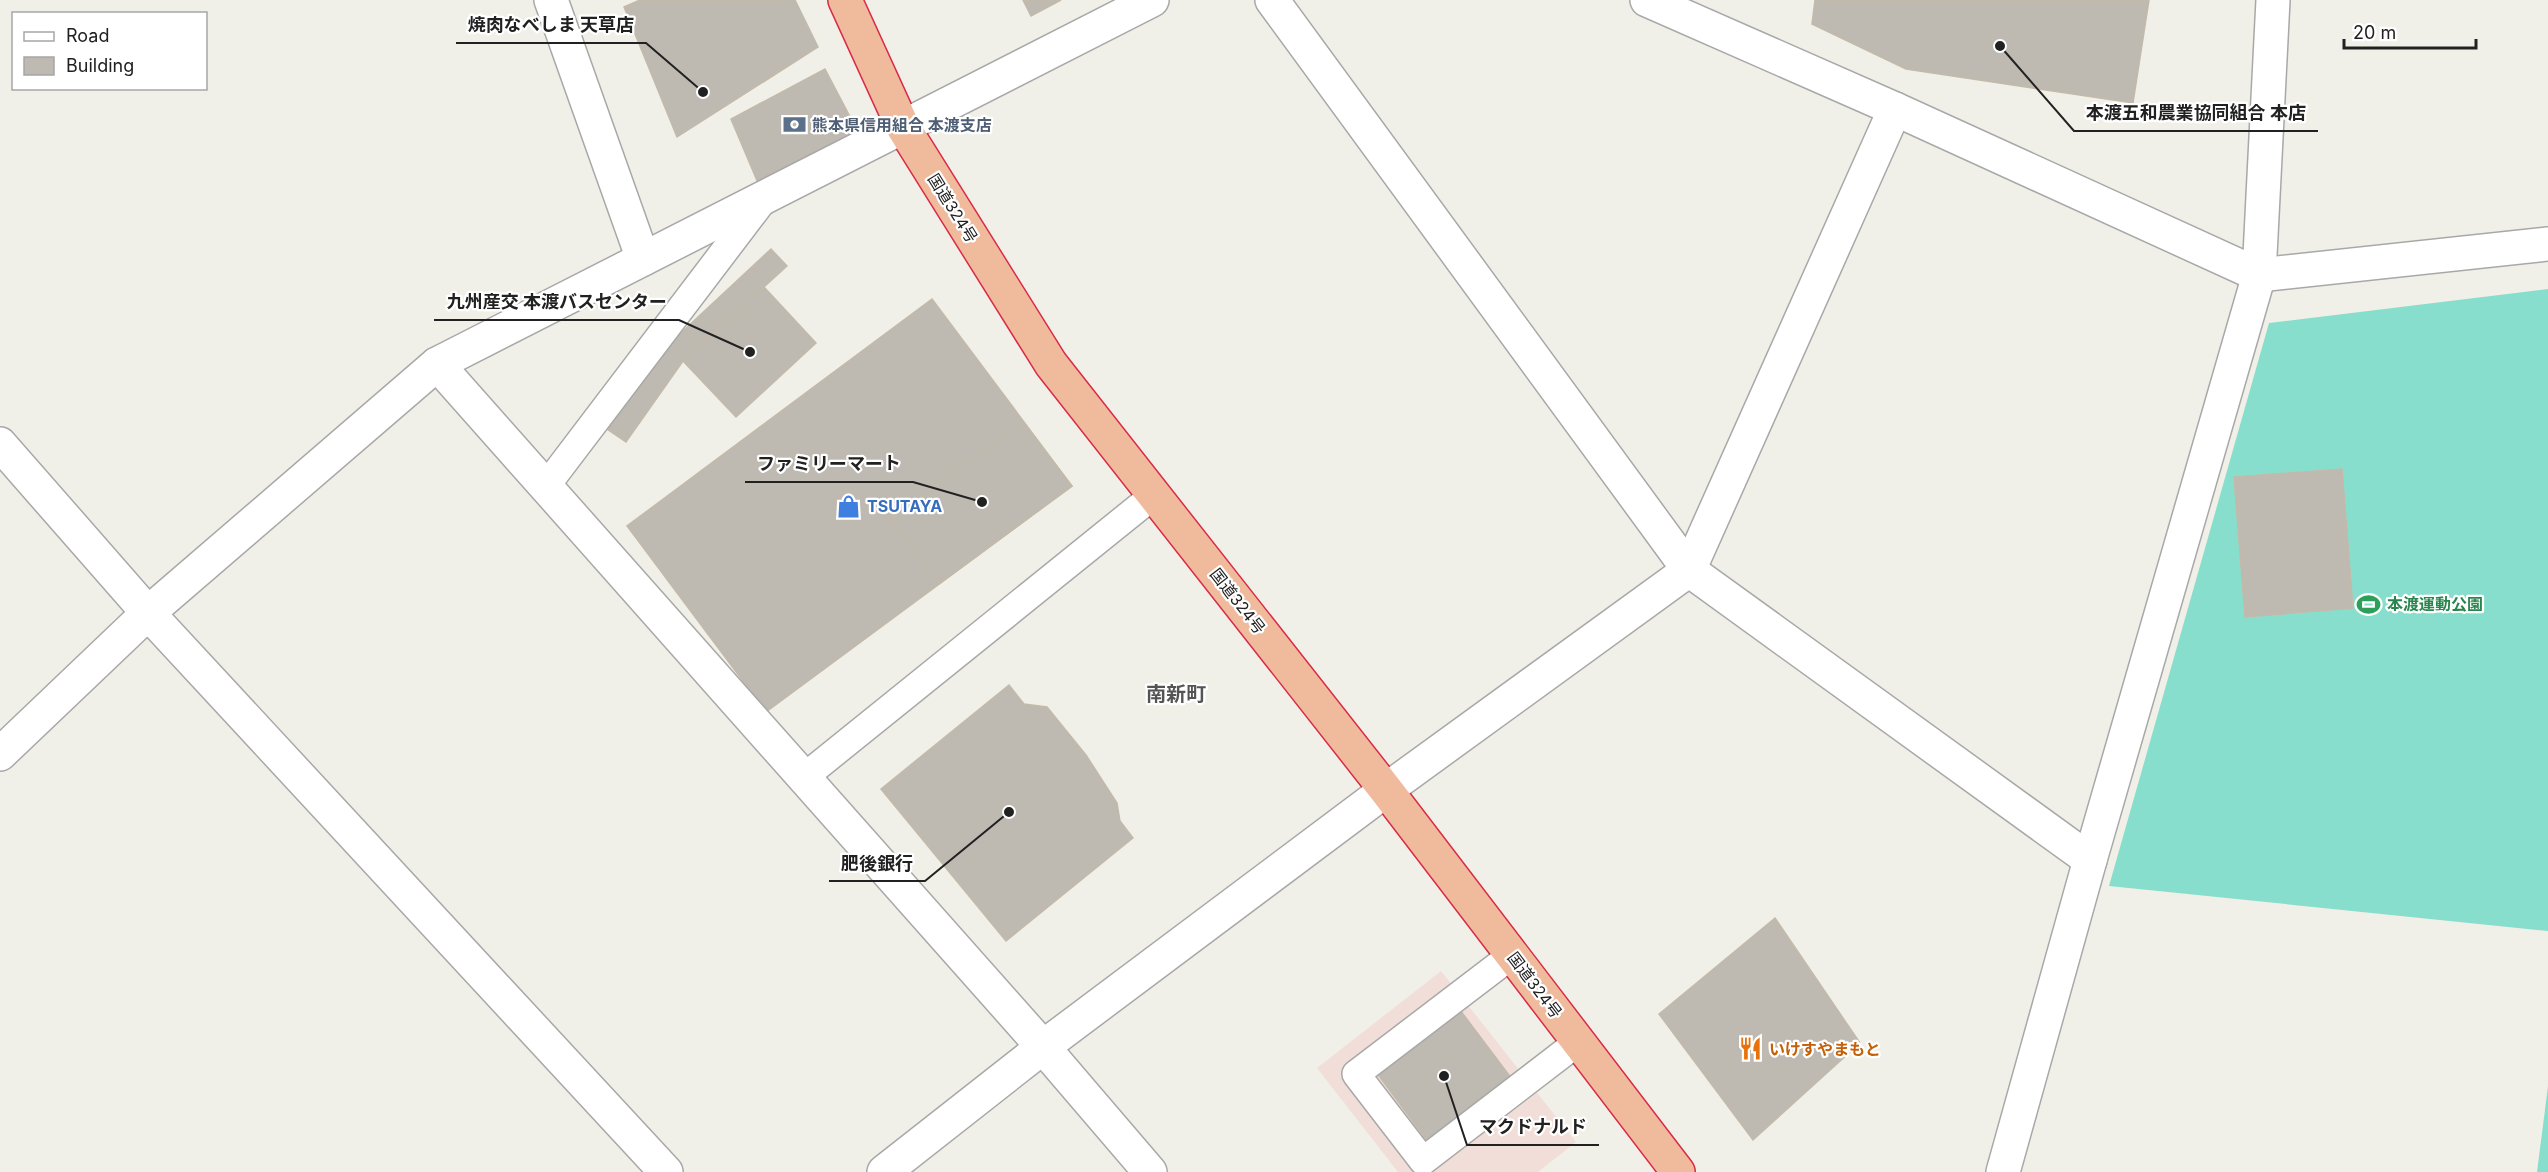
<svg xmlns="http://www.w3.org/2000/svg" width="2548" height="1172" viewBox="0 0 2548 1172" font-family="Inter,'Noto Sans JP',sans-serif">
  <style>
    .commercial { fill: #f1ded8 }
    .pitch { fill: #88decc }
    .building { fill: #beb9b1; stroke: #c3baaa; stroke-width: 1.5 }
    .lines { fill: none; stroke-linecap: round; stroke-linejoin: round }
    .service-casing { stroke: #a8a8a8; stroke-width: 30 }
    .minor-casing { stroke: #a8a8a8; stroke-width: 36 }
    .tertiary-casing { stroke: #a8a8a8; stroke-width: 36 }
    .trunk-casing { stroke: #d92b48; stroke-width: 36 }
    .service { stroke: #fff; stroke-width: 27 }
    .minor { stroke: #fff; stroke-width: 33 }
    .tertiary { stroke: #fff; stroke-width: 33 }
    .trunk { stroke: #f0bb9c; stroke-width: 33 }
    .labels { text-anchor: middle; dominant-baseline: central; stroke-width: 4.5; stroke-linejoin: round; paint-order: stroke }
    .service-label { font-size: 16px; font-weight: bold; fill: #4e5e75; stroke: #fff; text-anchor: start }
    .street-label { font-size: 16px; fill: #212121; stroke: #fff }
    .shop-label { font-size: 16px; font-weight: bold; fill: #366cbe; stroke: #fff; text-anchor: start }
    .leisure-label { font-size: 16px; font-weight: bold; fill: #27864d; stroke: #fff; text-anchor: start }
    .food-label { font-size: 16px; font-weight: bold; fill: #c56008; stroke: #fff; text-anchor: start }
    .quarter-label { font-size: 20px; font-weight: bold; fill: #545454; stroke: #fff }
    .leader { fill: none; stroke: #212121; stroke-width: 2 }
    .callout-dot { fill: #212121; stroke: #fff; stroke-width: 2 }
    .callout-label { font-size: 18px; text-anchor: middle; font-weight: bold; fill: #212121; stroke: #fff; stroke-width: 4.5; stroke-linejoin: round; paint-order: stroke }
  </style>
  <rect width="100%" height="100%" fill="#f1f0e8"/>
  <!-- commercial -->
  <path class="commercial" d="M1441 971 1576 1142 1538 1172H1398L1317 1068Z"/>
  <!-- pitch -->
  <g class="pitch">
    <path d="M2548 289V931L2109 886 2269 323Z"/>
    <path d="M2548 1086V1172H2537Z"/>
  </g>
  <!-- building -->
  <g class="building">
    <path d="M640 0H795L818 47 677 137 624 7Z"/>
    <path d="M1023 0H1061L1031 16Z"/>
    <path d="M1815 0H2149L2133 103 1906 69 1812 24Z"/>
    <path d="M825 69 858 132 758 183 731 119Z"/>
    <path d="M771 249 787 266 683 361 626 442 607 429 668 345Z"/>
    <path d="M764 287 816 343 736 417 683 361Z"/>
    <path d="M932 299 1072 486 766 712 627 526Z"/>
    <path d="M1024 423 1072 486 939 584 891 518Z"/>
    <path d="M2342 469 2353 608 2245 617 2234 477Z"/>
    <path d="M1009 685 1024 704 1047 707 1086 755 1117 803 1120 821 1133 838 1006 941 881 789Z"/>
    <path d="M1775 918 1860 1043 1753 1140 1659 1014Z"/>
    <path d="M1460 1010 1512 1079 1428 1142 1376 1072Z"/>
  </g>
  <g class="lines">
    <defs>
      <g id="service">
        <path d="M546 486 764 199"/>
        <path d="M803 778 1154 495"/>
        <path d="M1512 955 1356 1074 1423 1161 1578 1042"/>
      </g>
      <g id="minor">
        <path d="M551 0 643 259"/>
        <path d="M1272 0 1689 570 2090 860"/>
        <path d="M1647 0 1895 109 2259 275"/>
        <path d="M437 364 1043 1047 1150 1172"/>
        <path d="M0 754 148 613 437 364 1152 0"/>
        <path d="M884 1172 1043 1047 1386 790 1689 570 1895 109"/>
        <path d="M2003 1172 2090 860 2259 275 2273 0"/>
      </g>
      <g id="tertiary">
        <path d="M2259 275 2548 244"/>
        <path d="M0 444 148 613 666 1172"/>
      </g>
      <path id="trunk" d="M845 0 903 127 1051 364 1386 790 1678 1172"/>
    </defs>
    <!-- service casing -->
    <use href="#service" class="service-casing"/>
    <!-- minor casing -->
    <use href="#minor" class="minor-casing"/>
    <!-- tertiary casing -->
    <use href="#tertiary" class="tertiary-casing"/>
    <!-- trunk casing -->
    <use href="#trunk" class="trunk-casing"/>
    <!-- service -->
    <use href="#service" class="service"/>
    <!-- minor -->
    <use href="#minor" class="minor"/>
    <!-- tertiary -->
    <use href="#tertiary" class="tertiary"/>
    <!-- trunk -->
    <use href="#trunk" class="trunk"/>
  </g>
  <!-- icons -->
  <defs>
    <symbol id="bank-bare" viewBox="-9 -9 18 18"><path d="M-6-4H6V4H-6ZM0-2.3a2.3 2.3 0 1 0 0 4.6a2.3 2.3 0 1 0 0-4.6Z" fill="#5c6f8a" stroke="#fff" stroke-width="2.5" paint-order="stroke"/></symbol>
    <symbol id="shop-bare" viewBox="-9 -9 18 18"><path d="M-5-2.5h2.3a2.7 3.5 0 0 1 5.4 0H5L5.5 6h-11ZM-1.5-2.5h3a1.5 2.3 0 0 0-3 0Z" fill="#3f7fe0" stroke="#fff" stroke-width="2.5" paint-order="stroke"/></symbol>
    <symbol id="stadium-bare" viewBox="-9 -9 18 18"><path d="M0-5a6.5 5 0 1 0 0 10a6.5 5 0 1 0 0-10ZM-3.5-1.8h7v3.6h-7Z" fill="#2e9e5b" stroke="#fff" stroke-width="2.5" paint-order="stroke"/></symbol>
    <symbol id="restaurant-bare" viewBox="-9 -9 18 18"><path d="M-5-6h1v4h1v-4h1v4h1v-4h1v5L-1.5 .5V6h-2V.5L-5-1ZM5-6V6H3V1.5H1.5Q1.5-4 5-6Z" fill="#e8710a" stroke="#fff" stroke-width="2.5" paint-order="stroke"/></symbol>
  </defs>
  <g fill-rule="evenodd">
    <use href="#bank-bare" x="778" y="108" width="33" height="33"/>
    <use href="#shop-bare" x="832" y="490" width="33" height="33"/>
    <use href="#stadium-bare" x="2352" y="588" width="33" height="33"/>
    <use href="#restaurant-bare" x="1734" y="1032" width="33" height="33"/>
  </g>
  <g class="labels">
    <!-- service labels -->
    <g class="service-label">
      <text x="812" y="125">熊本県信用組合 本渡支店</text>
    </g>
    <!-- street labels -->
    <g class="street-label">
      <text transform="translate(953 208) rotate(58)">国道324号</text>
      <text transform="translate(1238 601) rotate(52)">国道324号</text>
      <text transform="translate(1535 985) rotate(53)">国道324号</text>
    </g>
    <!-- shop labels -->
    <g class="shop-label">
      <text x="867" y="506">TSUTAYA</text>
    </g>
    <!-- leisure labels -->
    <g class="leisure-label">
      <text x="2387" y="604">本渡運動公園</text>
    </g>
    <!-- food labels -->
    <g class="food-label">
      <text x="1769" y="1049">いけすやまもと</text>
    </g>
    <!-- quarter labels -->
    <g class="quarter-label">
      <text x="1176" y="694">南新町</text>
    </g>
  </g>
  <!-- callouts -->
  <path class="leader" d="M703 92L646 43H456M2000 46L2074 131H2318M750 352L679 320H434M982 502L913 482H745M1009 812L925 881H829M1444 1076L1467 1145H1599"/>
  <g class="callout-dot">
    <circle cx="703" cy="92" r="6"/>
    <circle cx="2000" cy="46" r="6"/>
    <circle cx="750" cy="352" r="6"/>
    <circle cx="982" cy="502" r="6"/>
    <circle cx="1009" cy="812" r="6"/>
    <circle cx="1444" cy="1076" r="6"/>
  </g>
  <g class="callout-label">
    <text x="551" y="31">焼肉なべしま 天草店</text>
    <text x="2196" y="119">本渡五和農業協同組合 本店</text>
    <text x="557" y="308">九州産交 本渡バスセンター</text>
    <text x="829" y="470">ファミリーマート</text>
    <text x="877" y="870">肥後銀行</text>
    <text x="1533" y="1133">マクドナルド</text>
  </g>
  <!-- legend -->
  <rect x="12" y="12" width="195" height="78" fill="#ffffff" stroke="#a6a6a6" stroke-width="1.5"/>
  <rect x="24" y="32" width="30" height="9" fill="#ffffff" stroke="#a6a6a6" stroke-width="1.5"/>
  <text x="66" y="42" font-size="18" fill="#212121">Road</text>
  <rect x="24" y="57" width="30" height="18" fill="#beb9b1" stroke="#a6a6a6" stroke-width="1.5"/>
  <text x="66" y="72" font-size="18" fill="#212121">Building</text>
  <!-- scale -->
  <path d="M2344 39v9h132v-9" fill="none" stroke="#212121" stroke-width="3"/>
  <text x="2353" y="39" font-size="18" fill="#212121" stroke="#ffffff" stroke-width="4.5" paint-order="stroke">20 m</text>
</svg>
